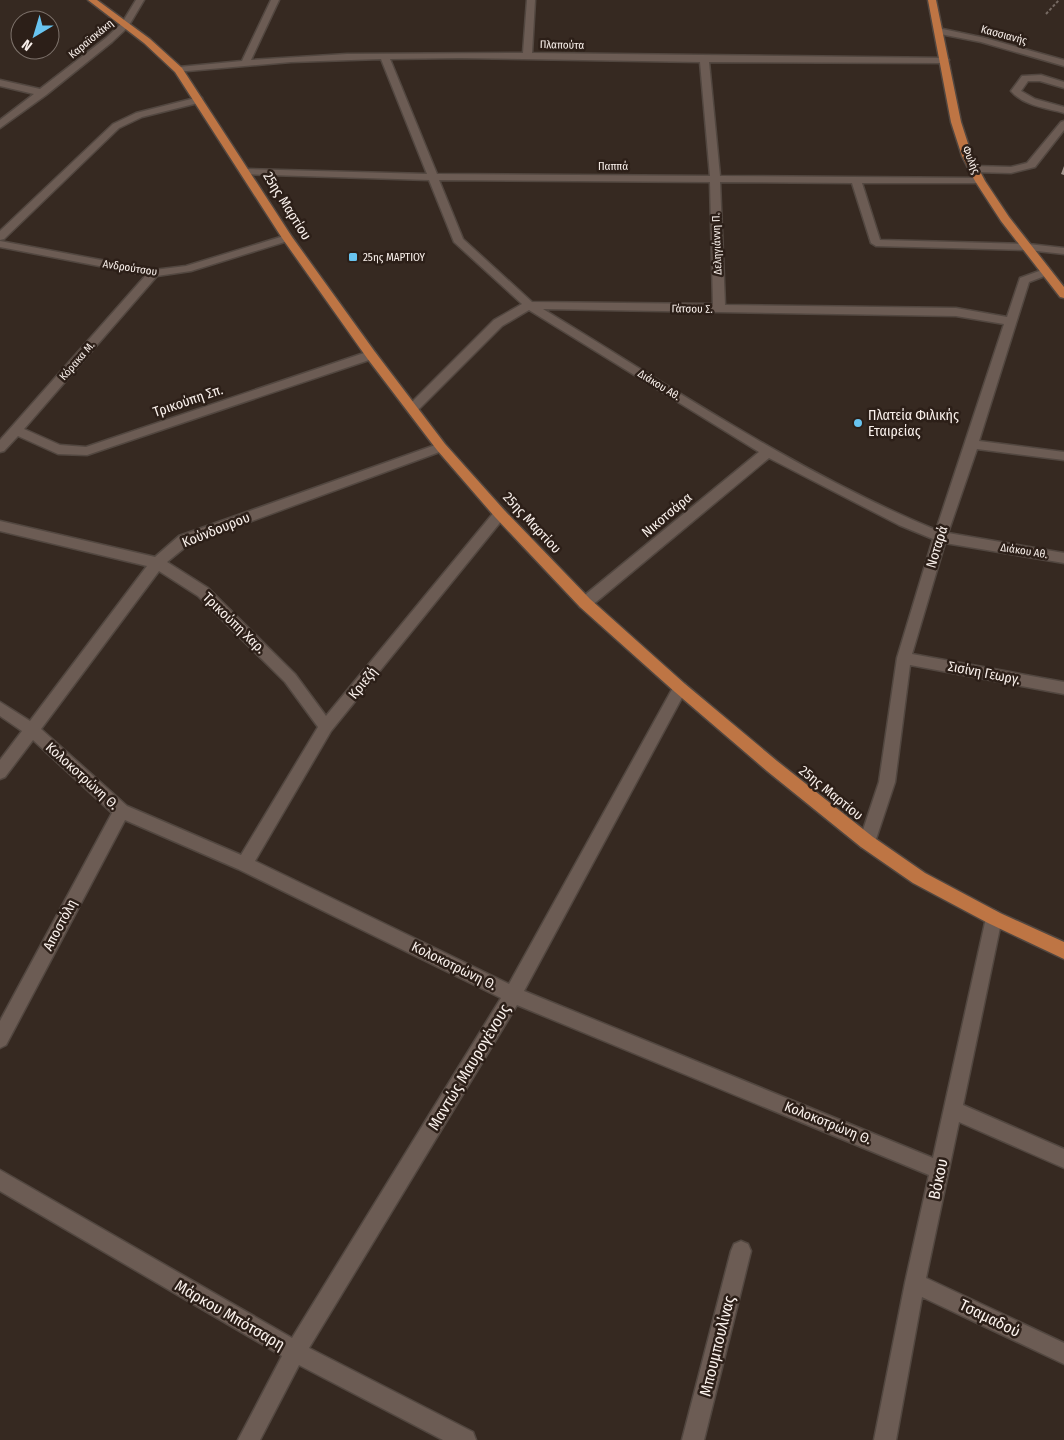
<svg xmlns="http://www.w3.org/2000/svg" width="1064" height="1440" viewBox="0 0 1064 1440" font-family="'Fira Sans Condensed',sans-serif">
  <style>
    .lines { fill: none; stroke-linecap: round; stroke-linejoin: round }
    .minor-casing { stroke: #524740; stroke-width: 3 }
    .major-casing { stroke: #524740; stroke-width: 3 }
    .path { stroke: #766a63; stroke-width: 2; stroke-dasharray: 3 2; stroke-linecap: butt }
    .minor { fill: #6c5c54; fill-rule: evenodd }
    .major { fill: #be7544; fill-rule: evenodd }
    .wall { fill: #9f9189 }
    .poi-dot { fill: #68c4f0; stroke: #2c1f18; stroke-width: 2 }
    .labels { text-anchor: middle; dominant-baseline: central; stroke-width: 5; stroke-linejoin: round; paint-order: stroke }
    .far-street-label { font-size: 11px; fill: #f9f0eb; stroke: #2c1f18 }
    .far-poi-label { font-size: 11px; fill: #f9f0eb; stroke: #2c1f18; text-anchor: start }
    .street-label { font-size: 14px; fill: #f9f0eb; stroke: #2c1f18 }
    .poi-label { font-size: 14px; fill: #f9f0eb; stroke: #2c1f18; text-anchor: start }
    .near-street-label { font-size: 16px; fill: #f9f0eb; stroke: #2c1f18 }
  </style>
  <rect width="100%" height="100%" fill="#362921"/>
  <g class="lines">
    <defs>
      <g id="minor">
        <path d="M136 0H144L128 27 112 42 46 95 0 128V120L34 94 0 86V80L40 89 106 38 122 23Z"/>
        <path d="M271 0H279L251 60 347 54 523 53 527 0H535L532 53 947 58 949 60 944 63 709 62 720 176 980 178 984 179V183H862L880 240 1028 244 1064 248V254L1028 250 876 246 871 243 852 183 720 182 725 305 956 308 1007 317 1020 278 1042 270H1050L1052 272 1050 274 1029 282 979 441 1064 452V460L977 449 948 533 1064 553V563L945 543 912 654 1064 682V694L910 665 895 782 875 842 873 847 867 849 861 847 859 842 879 782 897 658 933 539 899 525 769 458 590 607 585 608 580 607 578 603 580 599 759 452 529 310 502 326 417 411H409L407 408 409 405 494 320 522 304 454 242 429 180 242 174 241 172 246 169 427 174 381 59 291 62 176 72V68L179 67 242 61ZM460 58 700 62 710 176 437 174 390 59ZM439 180 710 182 713 304 532 302 463 239ZM543 309 956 316 1004 324 936 530C798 473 670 386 543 309Z"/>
        <path d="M938 28 985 38 1064 60V66L981 42 935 33 934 31Z"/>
        <path d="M1041 75 1064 82V88L1040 81H1028L1021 91 1035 99 1064 107V113C1046 108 1024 106 1011 91L1022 76Z"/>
        <path d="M199 97 202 98V102L142 117 119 128 4 239 0 240V231L113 124 136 113Z"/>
        <path d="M1064 121V130L1035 167 1011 173 974 172 969 169 974 166 1011 167 1027 163 1061 122Z"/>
        <path d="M287 235 291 236 292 238 291 240 191 271 157 276 24 429 60 445 86 447 367 352H375L377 355 375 358 87 455 58 454 18 436 4 451 0 452V440L146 275 0 247V241L154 270 186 266Z"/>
        <path d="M441 443 447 447 445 450 189 544 167 562 208 588 295 674 326 716 495 511H505L507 514 331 731 255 861 509 984 675 684 680 682 685 684 687 688 685 692 524 991 933 1158 986 918 988 913 994 910 1000 913 1002 918 963 1105 1064 1149V1168L959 1122 926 1278 1064 1343V1364L922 1297 896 1440H874L905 1283 929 1175 517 1005 309 1348 473 1432 476 1440H443L299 1365 260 1440H238L282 1356 0 1191V1170L292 1338 501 998 238 869 125 820 6 1045 0 1048V1021L112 813 33 740 5 777 0 779V760L22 731 0 716V702L30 721 147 566 0 531V521L155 557 179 536ZM159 571 198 596 285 682 318 727 241 855 127 806 41 729Z"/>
        <path d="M741 1241 748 1244 751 1251 704 1440H682L731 1251 734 1244Z"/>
      </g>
      <g id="major">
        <path d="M88 0H97L150 39 182 68 292 237 375 352 445 444 505 511 590 599 685 684 777 761 873 837 925 873 1000 913 1064 942V959L988 923 913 883 861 847 767 771 675 692 580 607 495 517 437 450 367 358 282 238 175 72 144 43Z"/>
        <path d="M928 0H936L961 122 972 156 985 181 1009 217 1064 287V298L1060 297 1001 221 975 181 962 156 951 122Z"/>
      </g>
    </defs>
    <!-- minor casing -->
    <use href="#minor" class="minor-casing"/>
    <!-- major casing -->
    <use href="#major" class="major-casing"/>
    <!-- path -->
    <path class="path" d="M1046 14 1059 0"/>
    <!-- minor -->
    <use href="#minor" class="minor"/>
    <!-- major -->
    <use href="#major" class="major"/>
  </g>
  <!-- wall -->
  <path class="wall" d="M1064 166V175L1061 174Z"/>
  <!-- markers -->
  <g class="poi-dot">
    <rect x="348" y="252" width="10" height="10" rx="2.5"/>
    <circle cx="858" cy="423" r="5"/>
  </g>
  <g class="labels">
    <!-- far-street labels -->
    <g class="far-street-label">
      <text transform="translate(1004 35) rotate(15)">Κασσιανής</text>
      <text transform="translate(91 39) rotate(-40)">Καραϊσκάκη</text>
      <text transform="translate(562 45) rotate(1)">Πλαπούτα</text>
      <text transform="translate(971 160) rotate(67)">Φυλής</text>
      <text x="613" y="166">Παππά</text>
      <text transform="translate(717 244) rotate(-92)">Δεληγιάννη Π.</text>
      <text transform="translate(130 268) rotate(9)">Ανδρούτσου</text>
      <text transform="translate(692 309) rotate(1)">Γάτσου Σ.</text>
      <text transform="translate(77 361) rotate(-49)">Κόρακα Μ.</text>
      <text transform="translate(659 385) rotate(32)">Διάκου Αθ.</text>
      <text transform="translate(1024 551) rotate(9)">Διάκου Αθ.</text>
    </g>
    <!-- far-poi labels -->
    <g class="far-poi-label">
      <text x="363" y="257">25ης ΜΑΡΤΙΟΥ</text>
    </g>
    <!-- street labels -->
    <g class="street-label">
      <text transform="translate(287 206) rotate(58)">25ης Μαρτίου</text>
      <text transform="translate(188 401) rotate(-19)">Τρικούπη Σπ.</text>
      <text transform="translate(667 515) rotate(-40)">Νικοτσάρα</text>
      <text transform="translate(532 523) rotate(47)">25ης Μαρτίου</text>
      <text transform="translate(216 530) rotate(-22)">Κούνδουρου</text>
      <text transform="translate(937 547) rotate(-73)">Νοταρά</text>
      <text transform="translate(234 623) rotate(44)">Τρικούπη Χαρ.</text>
      <text transform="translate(984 673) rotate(11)">Σισίνη Γεωργ.</text>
      <text transform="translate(363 683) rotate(-51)">Κριεζή</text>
      <text transform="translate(82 776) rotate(42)">Κολοκοτρώνη Θ.</text>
      <text transform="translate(831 793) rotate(39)">25ης Μαρτίου</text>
      <text transform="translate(60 925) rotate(-62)">Αποστόλη</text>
      <text transform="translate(454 966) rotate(26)">Κολοκοτρώνη Θ.</text>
      <text transform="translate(828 1123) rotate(22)">Κολοκοτρώνη Θ.</text>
    </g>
    <!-- poi labels -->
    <g class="poi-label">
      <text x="868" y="415">Πλατεία Φιλικής<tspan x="868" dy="16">Εταιρείας</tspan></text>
    </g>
    <!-- near-street labels -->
    <g class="near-street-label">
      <text transform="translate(469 1067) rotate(-59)">Μαντώς Μαυρογένους</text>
      <text transform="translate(938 1179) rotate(-78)">Βόκου</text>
      <text transform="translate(230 1315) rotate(30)">Μάρκου Μπότσαρη</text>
      <text transform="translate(990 1318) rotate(26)">Τσαμαδού</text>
      <text transform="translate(717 1346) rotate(-76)">Μπουμπουλίνας</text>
    </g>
  </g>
  <!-- north arrow -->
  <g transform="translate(35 35) rotate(218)"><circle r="24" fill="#2c1f18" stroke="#7e736c"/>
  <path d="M0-4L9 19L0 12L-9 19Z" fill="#68c4f0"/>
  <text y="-8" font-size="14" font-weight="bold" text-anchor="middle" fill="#f9f0eb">N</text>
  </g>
</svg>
